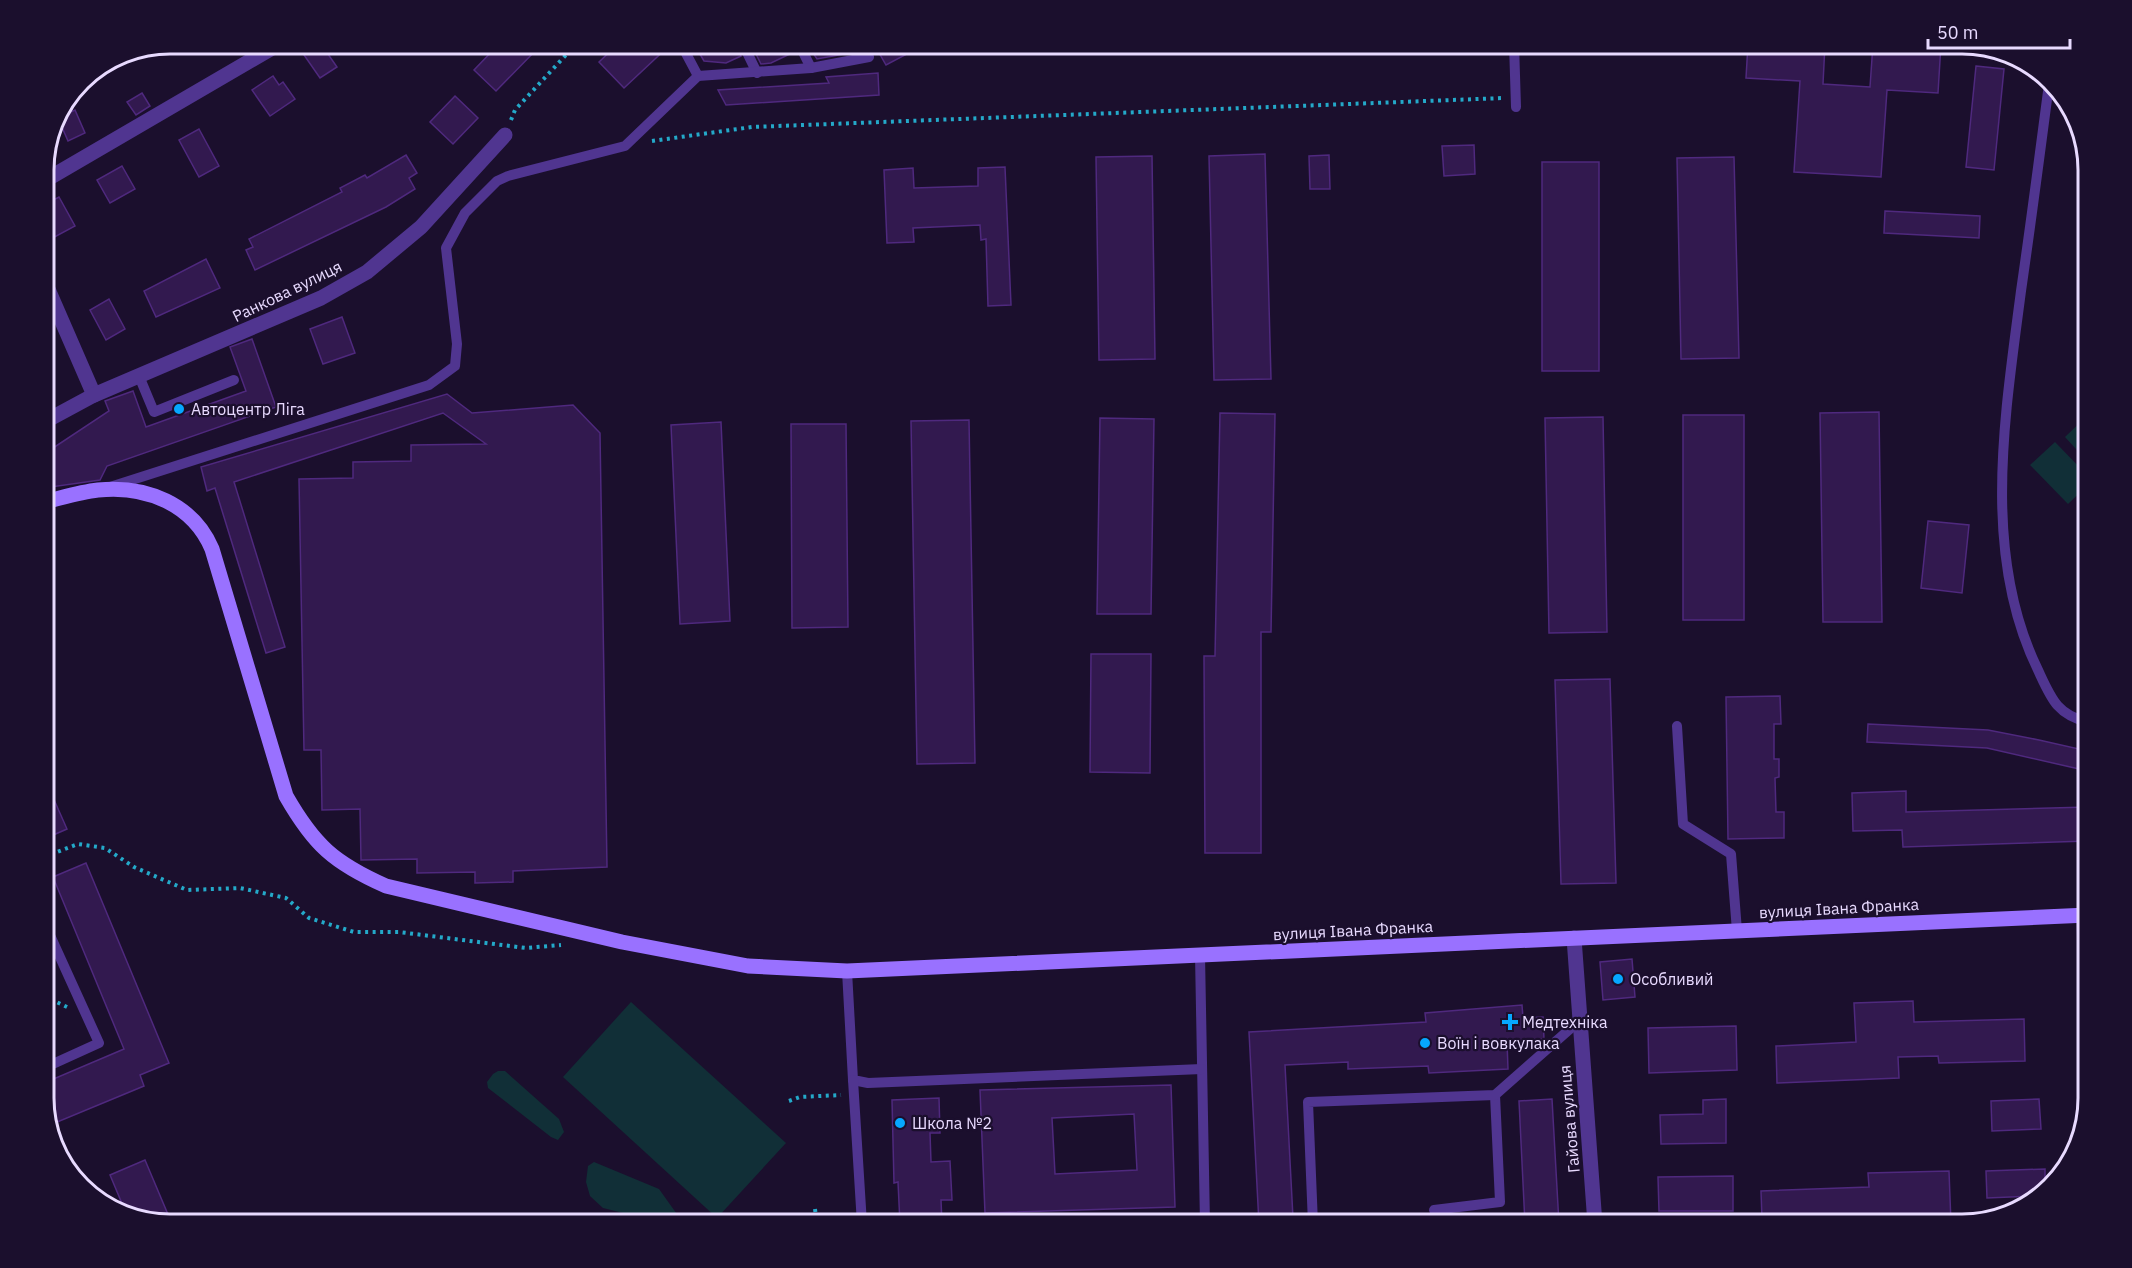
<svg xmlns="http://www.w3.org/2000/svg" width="2132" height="1268" viewBox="0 0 2132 1268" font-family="'IBM Plex Sans',sans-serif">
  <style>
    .green { fill: #112f37 }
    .building { fill: #32194f; stroke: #4f297e; stroke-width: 1.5; fill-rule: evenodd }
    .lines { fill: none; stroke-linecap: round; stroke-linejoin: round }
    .path { stroke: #24a9c9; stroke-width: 4; stroke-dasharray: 3 4.5; stroke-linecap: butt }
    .service { stroke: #503590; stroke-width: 10 }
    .minor { stroke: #503590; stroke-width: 15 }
    .secondary { stroke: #9971ff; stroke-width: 15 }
    .poi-dot { fill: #06a7ff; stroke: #1b0f2d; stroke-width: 2 }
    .labels { text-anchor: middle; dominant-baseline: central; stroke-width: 4.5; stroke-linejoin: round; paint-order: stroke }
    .street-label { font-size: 16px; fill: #e8daff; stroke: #1b0f2d }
    .poi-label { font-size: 16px; fill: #e8daff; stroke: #1b0f2d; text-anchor: start }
    .rim { fill: none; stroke: #e8daff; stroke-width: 3 }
  </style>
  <rect width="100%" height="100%" fill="#1b0f2d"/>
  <!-- green -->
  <g class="green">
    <path d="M2088 415V462L2065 437Z"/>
    <path d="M2055 442 2088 476V485L2068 504 2030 465Z"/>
    <path d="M2088 586V663C2074 635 2077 614 2088 586Z"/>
    <path d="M631 1002 786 1143 717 1218 563 1077Z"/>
    <path d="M498 1071H505L559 1119 564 1132 558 1140 551 1137 488 1088 487 1082 493 1074Z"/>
    <path d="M594 1162 659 1189 684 1224H647L631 1215 603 1208 590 1196 586 1182 588 1166Z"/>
  </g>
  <!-- building -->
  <g class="building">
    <path d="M321 44 337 67 320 78 304 55Z"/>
    <path d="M499 44H542L496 91 474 70Z"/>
    <path d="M618 44H671L624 88 599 62Z"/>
    <path d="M694 44H736L741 56 726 63 704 61Z"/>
    <path d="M751 44H792L794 52 771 63 761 64Z"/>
    <path d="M807 44H855L856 48 844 54 817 59Z"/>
    <path d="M874 44H899L905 55 886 65Z"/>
    <path d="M1748 44H1825L1823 84 1870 87 1873 44H1941L1938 93 1887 90 1881 177 1794 172 1800 81 1746 78Z"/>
    <path d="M1976 66 2004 69 1994 170 1966 167Z"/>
    <path d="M878 73 879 95 726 105 718 90 829 83 826 77Z"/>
    <path d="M273 76 279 85 283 82 295 99 270 116 252 90Z"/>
    <path d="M142 93 150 106 136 115 127 102Z"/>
    <path d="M455 96 478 118 453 144 430 122Z"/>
    <path d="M75 110 85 133 68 141 58 118Z"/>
    <path d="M199 129 219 166 199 177 179 140Z"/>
    <path d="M1474 145 1475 174 1444 176 1442 146Z"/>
    <path d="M1265 154 1271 379 1214 380 1209 156Z"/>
    <path d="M406 155 417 173 409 178 415 189 386 207 255 270 246 250 253 247 249 239 342 192 340 188 365 175 367 178Z"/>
    <path d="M1329 155 1330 189H1310L1309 156Z"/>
    <path d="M1152 156 1155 359 1099 360 1096 157Z"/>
    <path d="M1734 157 1739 358 1681 359 1677 158Z"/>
    <rect x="1542" y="162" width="57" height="209"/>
    <path d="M122 166 135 189 110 203 97 180Z"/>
    <path d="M1005 167 1011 305 988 306 986 239 981 240 980 225 913 228 914 242 887 243 884 170 913 168 914 188 978 186V168Z"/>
    <path d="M59 197 75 226 49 240 44 230V205Z"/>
    <path d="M1885 211 1980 216 1979 238 1884 233Z"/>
    <path d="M206 259 220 288 156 317 144 291Z"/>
    <path d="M109 299 125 329 106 340 90 310Z"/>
    <path d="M342 317 355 353 323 364 310 329Z"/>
    <path d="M252 339 276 407 107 466 100 480 44 488V454L109 411 105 401 133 391 146 427 246 391 230 347Z"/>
    <path d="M447 394 472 413 573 405 600 433 607 867 513 871V882L475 883V872L417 873V859L361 860 360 809 322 810 321 750H304L299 479 353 478V462L411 461V445L486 444 443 413 234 482 285 647 266 653 215 488 207 491 201 467Z"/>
    <path d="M1879 412 1882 622H1823L1820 413Z"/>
    <path d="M1220 413 1275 414 1271 632H1261V853H1205L1204 656H1215Z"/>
    <rect x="1683" y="415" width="61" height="205"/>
    <path d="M1603 417 1607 632 1549 633 1545 418Z"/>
    <path d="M1100 418 1154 419 1151 614H1097Z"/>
    <path d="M969 420 975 763 917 764 911 421Z"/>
    <path d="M721 422 730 621 680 624 671 425Z"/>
    <path d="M791 424H846L848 627 792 628Z"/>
    <path d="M1928 521 1969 525 1962 593 1921 588Z"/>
    <path d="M1091 654H1151L1150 773 1090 772Z"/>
    <path d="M1610 679 1616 883 1561 884 1555 680Z"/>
    <path d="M1780 696 1781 724H1774V759H1779V777L1775 778 1776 812H1784V838L1728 839 1726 697Z"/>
    <path d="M1868 724 1988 730 2039 740 2088 751V771L1987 748 1867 742Z"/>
    <path d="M44 777 67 829 44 839Z"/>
    <path d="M1906 791V812L2088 807V841L1903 847 1902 830 1853 831 1852 793Z"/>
    <path d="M86 863 169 1063 140 1075 144 1086 50 1125 44 1106V1083L124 1049 53 877Z"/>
    <path d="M1632 959 1635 997 1603 1000 1600 962Z"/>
    <path d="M1913 1001 1914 1022 2024 1019 2025 1061 1939 1063 1938 1056 1898 1057 1899 1078 1777 1083 1776 1046 1856 1042 1854 1003Z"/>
    <path d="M1522 1005 1523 1018 1543 1017 1544 1039 1507 1041 1508 1069 1429 1073 1428 1066 1348 1069V1062L1285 1065 1293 1218H1285V1224H1259L1249 1032 1426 1022 1425 1013Z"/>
    <path d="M1736 1026 1737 1070 1649 1073 1648 1028Z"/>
    <path d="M1171 1085 1175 1207 985 1213 980 1090ZM1134 1114 1137 1170 1055 1174 1052 1118Z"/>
    <path d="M939 1098 940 1133H930L931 1162 950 1161 952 1200H941L942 1224H900L898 1182 894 1183 892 1100Z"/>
    <path d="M1552 1099 1559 1224H1525L1519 1101Z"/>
    <path d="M1726 1099V1143L1661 1144 1660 1115 1703 1114V1100Z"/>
    <path d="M2039 1099 2041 1129 1992 1131 1991 1101Z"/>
    <path d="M145 1160 172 1224 126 1213 110 1175Z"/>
    <path d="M2045 1169V1187L2037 1196 1987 1198 1986 1171Z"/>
    <path d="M1949 1171 1951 1224H1869V1215L1762 1219 1761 1191 1869 1187 1868 1173Z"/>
    <path d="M1733 1176V1211H1659L1658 1177Z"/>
  </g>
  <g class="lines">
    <!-- path -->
    <g class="path">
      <path d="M511 120 515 110 576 44"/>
      <path d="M652 141 752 127 1504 98"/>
      <path d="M44 857 78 844 105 848 134 867 187 890 240 888 286 898 309 918 354 932H399L526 948 561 945"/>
      <path d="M44 996 67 1007"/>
      <path d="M789 1101 800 1097 841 1095"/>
      <path d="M815 1209 817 1224"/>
    </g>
    <!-- service -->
    <g class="service">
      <path d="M681 44 698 76"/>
      <path d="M743 44 757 73"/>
      <path d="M799 44 811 68"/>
      <path d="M1514 44 1516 107"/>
      <path d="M2049 84C2040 153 2031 222 2021 291 2005 415 1981 554 2038 670 2051 698 2057 715 2088 722"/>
      <path d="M139 376 154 412 234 380"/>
      <path d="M110 487 429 385 455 366 457 344 446 248 465 213 497 181 508 176 625 146 698 76 811 68 869 57 862 44"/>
      <path d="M1677 726 1683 824 1731 854 1737 931"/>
      <path d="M44 922 99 1043 44 1068"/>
      <path d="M1200 955 1205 1224"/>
      <path d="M847 971 853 1080 868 1083 1202 1069"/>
      <path d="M853 1080 862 1224"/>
      <path d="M83 1184 86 1187"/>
      <path d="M1434 1210 1500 1202 1495 1095"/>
      <path d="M1313 1224 1308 1102 1495 1095 1579 1021"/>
    </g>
    <!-- minor -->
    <g class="minor">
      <path d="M44 181 279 44"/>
      <path d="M44 280 94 395"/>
      <path d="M44 422 94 395 321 298 367 272 421 227 505 135"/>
      <path d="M2084 915 2088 1083"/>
      <path d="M1574 938 1595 1224"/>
    </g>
    <!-- secondary -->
    <path class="secondary" d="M44 502C61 498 80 492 98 490 146 485 193 504 212 549L286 796C314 845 334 863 386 886L622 942 748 966 847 971 2088 915"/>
  </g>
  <!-- markers -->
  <g class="poi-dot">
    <circle cx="179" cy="409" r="6"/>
    <circle cx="1618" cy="979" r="6"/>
    <path d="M1507 1013h6v6h6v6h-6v6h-6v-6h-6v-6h6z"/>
    <circle cx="1425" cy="1043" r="6"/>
    <circle cx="900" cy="1123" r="6"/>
  </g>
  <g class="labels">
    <!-- street labels -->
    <g class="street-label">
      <text transform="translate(287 291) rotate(-26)">Ранкова вулиця</text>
      <text transform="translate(1839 908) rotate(-3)">вулиця Івана Франка</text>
      <text transform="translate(1353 930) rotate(-3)">вулиця Івана Франка</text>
      <text transform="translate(1569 1119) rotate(-95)">Гайова вулиця</text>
    </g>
    <!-- poi labels -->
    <g class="poi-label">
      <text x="191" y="409">Автоцентр Ліга</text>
      <text x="1630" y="979">Особливий</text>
      <text x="1522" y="1022">Медтехніка</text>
      <text x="1437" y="1043">Воїн і вовкулака</text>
      <text x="912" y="1123">Школа №2</text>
    </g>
  </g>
  <!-- crop -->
  <path d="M0 0H2132V1268H0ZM170 54H1962A116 116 0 0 1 2078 170V1098A116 116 0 0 1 1962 1214H170A116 116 0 0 1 54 1098V170A116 116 0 0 1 170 54Z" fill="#1b0f2d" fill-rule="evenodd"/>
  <path class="rim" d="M170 54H1962A116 116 0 0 1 2078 170V1098A116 116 0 0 1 1962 1214H170A116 116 0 0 1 54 1098V170A116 116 0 0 1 170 54Z"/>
  <!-- scale -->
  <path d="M1928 39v9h142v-9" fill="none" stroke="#e8daff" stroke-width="3"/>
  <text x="1937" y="39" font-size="18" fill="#e8daff" stroke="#1b0f2d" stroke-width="4.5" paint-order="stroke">50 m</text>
</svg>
